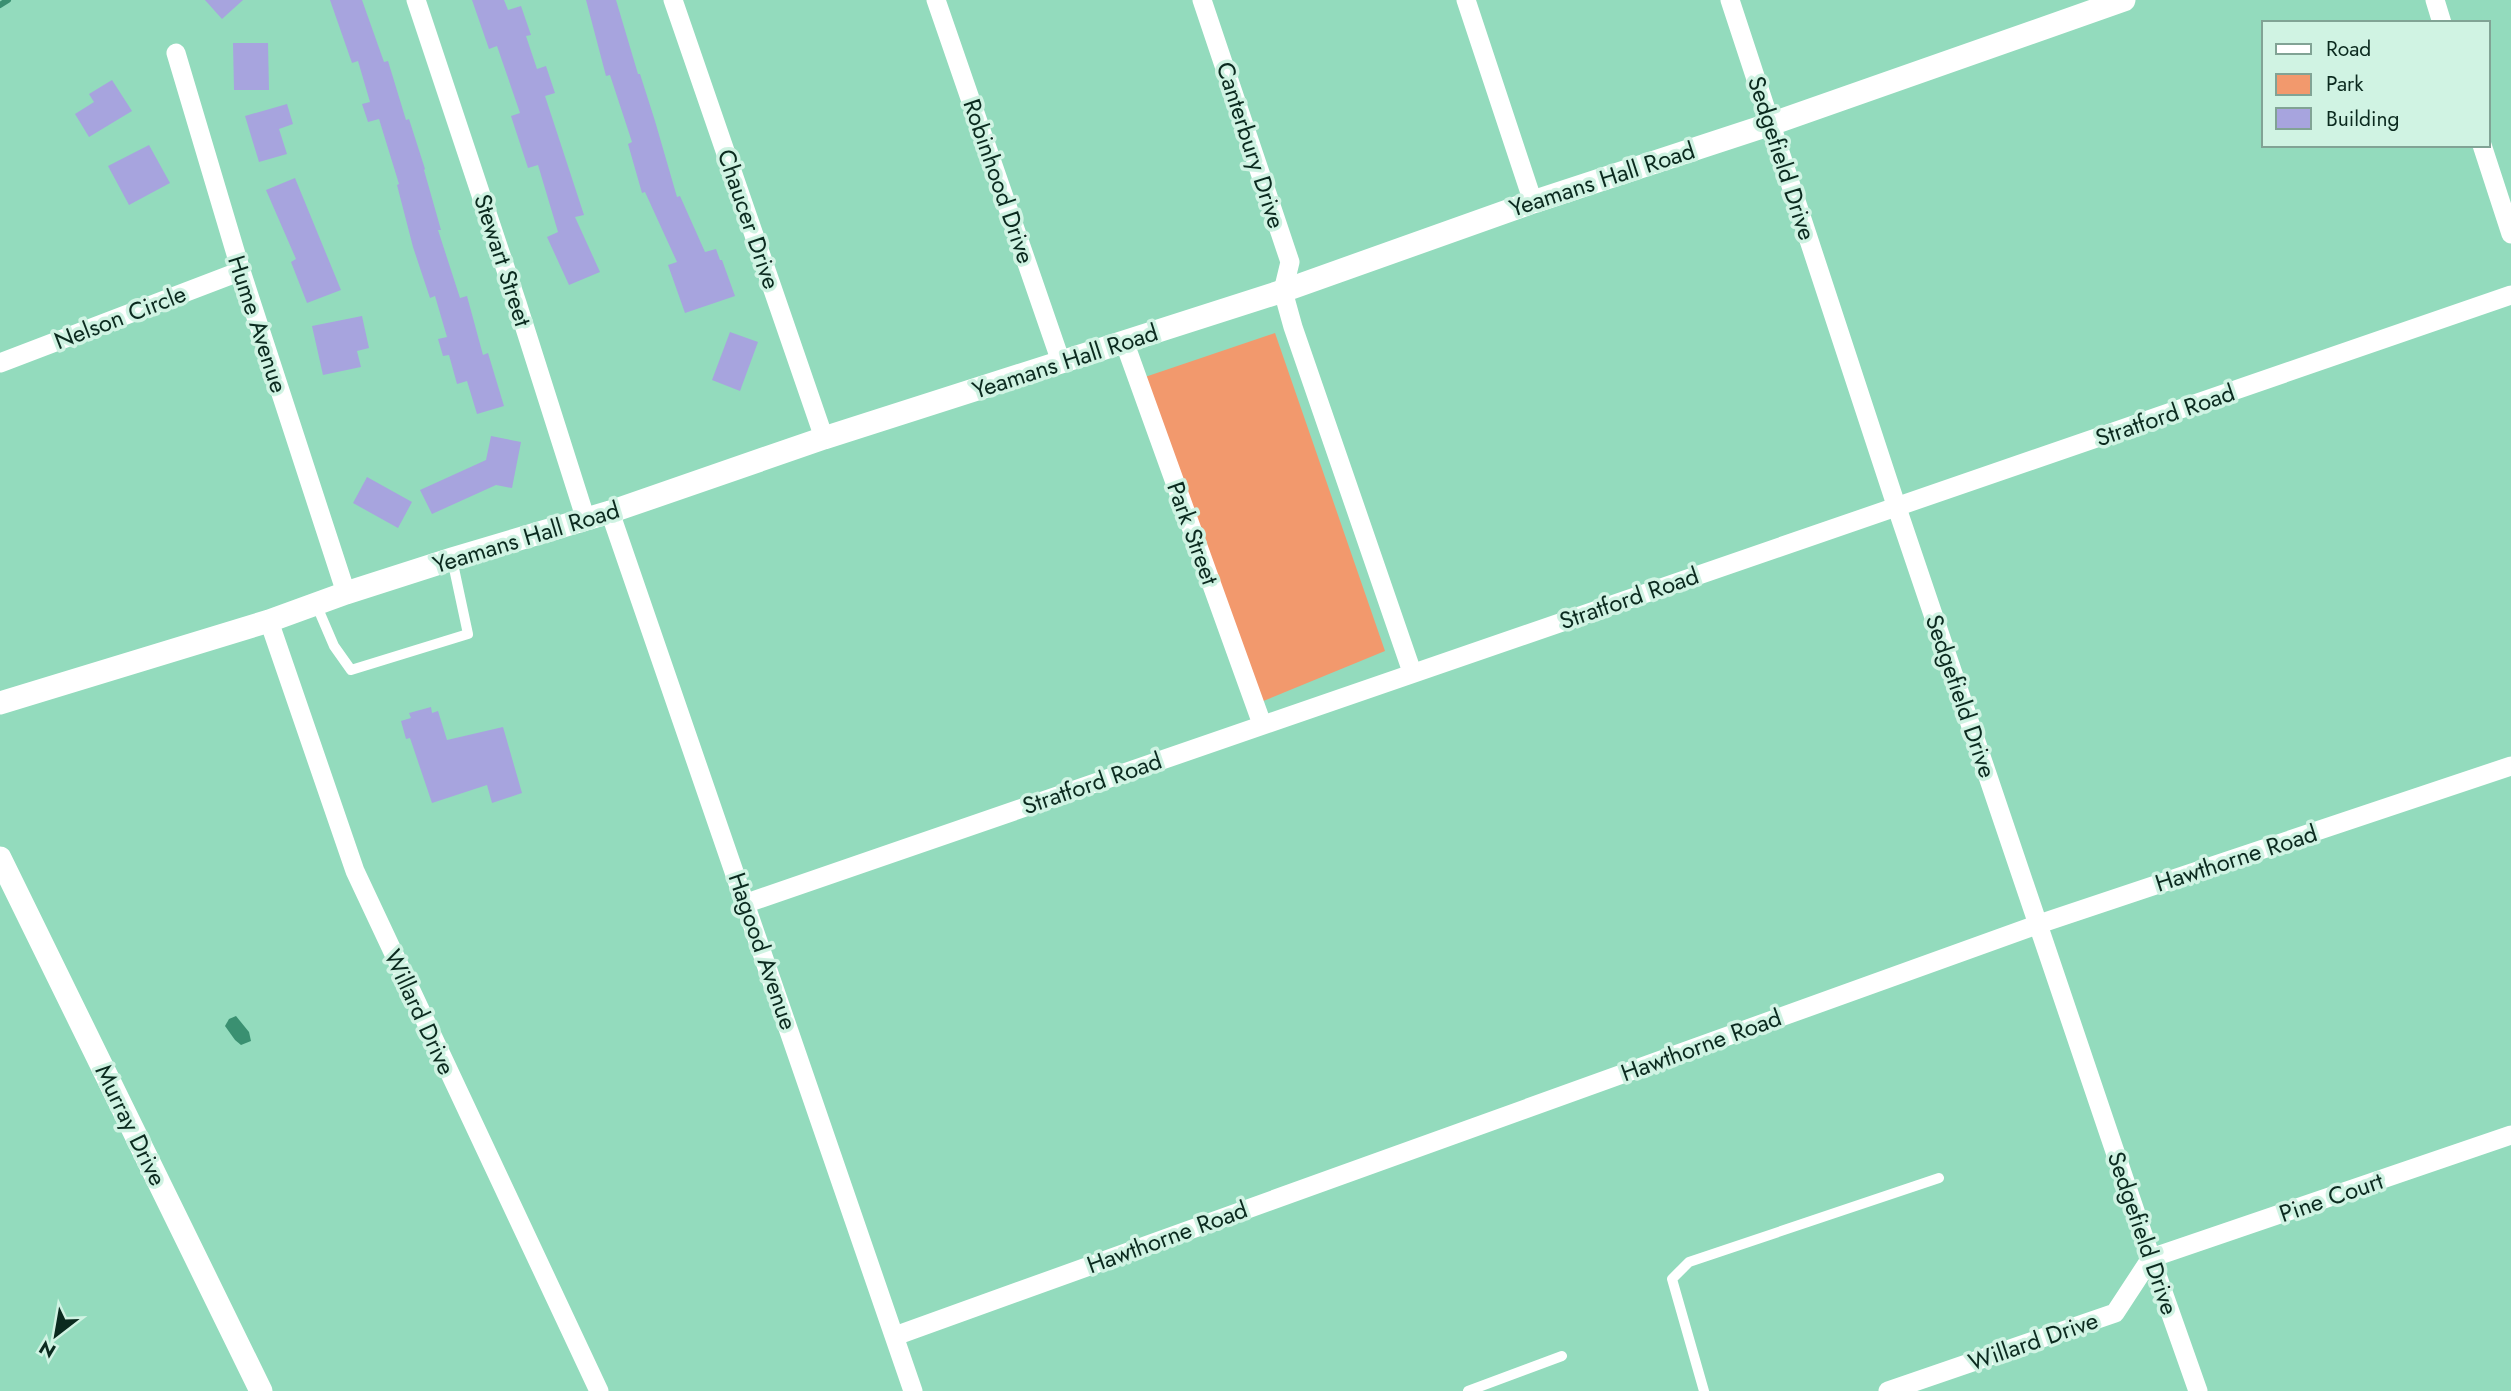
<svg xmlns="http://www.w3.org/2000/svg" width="2511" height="1391" viewBox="0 0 2511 1391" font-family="Jost,sans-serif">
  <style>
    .green { fill: #f2996d }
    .water { fill: #3a9071 }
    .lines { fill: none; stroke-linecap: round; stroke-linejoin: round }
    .stream { stroke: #3a9071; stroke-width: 6 }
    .building { fill: #a7a4de }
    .service { stroke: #fff; stroke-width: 10 }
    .minor { stroke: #fff; stroke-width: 19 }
    .tertiary { stroke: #fff; stroke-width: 23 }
    .labels { text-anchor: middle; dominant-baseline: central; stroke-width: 7; stroke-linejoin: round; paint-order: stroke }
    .street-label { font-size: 24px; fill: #0b2a1f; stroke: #d0f3e3 }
  </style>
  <rect width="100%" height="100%" fill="#93dbbd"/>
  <!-- green -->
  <path class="green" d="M1275 333 1385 651 1261 702 1145 377Z"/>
  <!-- water -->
  <path class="water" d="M236 1016 249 1032 251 1041 241 1045 235 1040 225 1026 229 1019Z"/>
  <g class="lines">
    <!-- stream -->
    <path class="stream" d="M0 5 8 0"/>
  </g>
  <!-- building -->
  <g class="building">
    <path d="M205 0H243L222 19Z"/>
    <path d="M330 0H362L384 62 388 61 406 120 409 119 425 169 424 170 441 230H438L460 298 467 296 483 355 488 353 504 406 477 414 467 381 457 384 449 355 443 356 438 339 447 337 435 296 430 298 413 247 397 185 399 184 379 119 368 122 362 104 370 102 358 61 352 63Z"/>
    <path d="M472 0H504L508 10 521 6 531 35 526 36 537 69 546 66 555 93 545 96 584 215 575 217 600 272 569 285 547 237 558 232 538 165 528 168 511 116 520 113 497 46 489 49Z"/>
    <path d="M586 0H616L638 74H640L655 121 677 197 680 196 705 252 716 249 720 260H722L735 296 685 313 668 265 677 262 645 192 642 193 628 144 632 142 610 75 606 76Z"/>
    <path d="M233 43H268L269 90H234Z"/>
    <path d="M112 80 132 111 89 137 75 114 94 102 89 94Z"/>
    <path d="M287 104 293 124 279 129 287 154 259 162 245 116Z"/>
    <path d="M149 145 170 183 129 205 108 166Z"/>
    <path d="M295 178 341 290 307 303 291 262 296 259 266 190Z"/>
    <path d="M362 316 369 348 357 351 361 367 323 375 312 326Z"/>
    <path d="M730 332 758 342 740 391 712 380Z"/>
    <path d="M491 436 521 442 512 488 496 485 432 514 420 490 486 460Z"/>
    <path d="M367 477 412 502 398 528 353 503Z"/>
    <path d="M431 707 432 713 438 711 447 740 503 727 522 793 492 803 487 785 432 803 410 738 406 739 401 721 411 718 409 713Z"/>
  </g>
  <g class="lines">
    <!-- service -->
    <g class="service">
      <path d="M316 604 334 646 351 670 468 634 452 559"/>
      <path d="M1468 1391 1562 1356"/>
      <path d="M1704 1391 1672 1279 1689 1262 1939 1178"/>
    </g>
    <!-- minor -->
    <g class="minor">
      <path d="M416 0 517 303 586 520"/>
      <path d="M673 0 824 438"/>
      <path d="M936 0 1061 362"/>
      <path d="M1202 0 1290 262 1283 291 1293 327 1412 672"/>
      <path d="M1466 0 1533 202"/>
      <path d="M1730 0 1897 508 2151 1258 2198 1391"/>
      <path d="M2435 0 2442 23"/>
      <path d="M176 53 241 271 346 593"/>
      <path d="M2482 145 2511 234"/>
      <path d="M1124 341 1262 724"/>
      <path d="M0 363 241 271"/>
      <path d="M610 512 913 1391"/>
      <path d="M269 621 355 871 599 1391"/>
      <path d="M747 903C1334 699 1923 499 2511 295"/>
      <path d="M895 1336 2039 924 2511 766"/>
      <path d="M1888 1391 2115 1313 2151 1258 2511 1135"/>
    </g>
    <!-- tertiary -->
    <g class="tertiary">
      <path d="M0 703 269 621 346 593 452 559 610 512 824 438 1283 291 1533 202 1771 124 2124 0"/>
      <path d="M0 858 261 1391"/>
    </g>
  </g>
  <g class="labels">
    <!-- street labels -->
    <g class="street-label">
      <text transform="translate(1251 145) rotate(72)">Canterbury Drive</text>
      <text transform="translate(1782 158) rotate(72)">Sedgefield Drive</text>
      <text transform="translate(1602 179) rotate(-18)">Yeamans Hall Road</text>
      <text transform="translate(999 181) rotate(71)">Robinhood Drive</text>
      <text transform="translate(749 219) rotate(71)">Chaucer Drive</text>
      <text transform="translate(503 260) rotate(72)">Stewart Street</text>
      <text transform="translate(120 317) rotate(-21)">Nelson Circle</text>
      <text transform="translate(258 324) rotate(72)">Hume Avenue</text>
      <text transform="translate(1065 361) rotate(-18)">Yeamans Hall Road</text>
      <text transform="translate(2165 415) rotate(-19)">Stratford Road</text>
      <text transform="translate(1193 533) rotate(70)">Park Street</text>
      <text transform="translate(526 537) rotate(-17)">Yeamans Hall Road</text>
      <text transform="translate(1629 598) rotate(-19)">Stratford Road</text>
      <text transform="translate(1961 696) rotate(71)">Sedgefield Drive</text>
      <text transform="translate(1092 783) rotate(-19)">Stratford Road</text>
      <text transform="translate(2236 858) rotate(-18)">Hawthorne Road</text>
      <text transform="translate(763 951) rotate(71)">Hagood Avenue</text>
      <text transform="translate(420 1012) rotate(65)">Willard Drive</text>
      <text transform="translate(1701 1045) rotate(-20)">Hawthorne Road</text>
      <text transform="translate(131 1125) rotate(64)">Murray Drive</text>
      <text transform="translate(2331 1197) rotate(-19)">Pine Court</text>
      <text transform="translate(2143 1233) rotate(71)">Sedgefield Drive</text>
      <text transform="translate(1167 1237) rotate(-20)">Hawthorne Road</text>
      <text transform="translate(2033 1341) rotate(-19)">Willard Drive</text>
    </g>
  </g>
  <!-- legend -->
  <rect x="2262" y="21" width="228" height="126" fill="#d0f3e3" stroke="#81a395" stroke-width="2"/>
  <rect x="2276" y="44" width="35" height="10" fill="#ffffff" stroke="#81a395" stroke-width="2"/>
  <text x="2326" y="56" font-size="21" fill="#0b2a1f">Road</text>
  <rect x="2276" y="74" width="35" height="21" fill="#f2996d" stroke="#81a395" stroke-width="2"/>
  <text x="2326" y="91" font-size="21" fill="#0b2a1f">Park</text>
  <rect x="2276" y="108" width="35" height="21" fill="#a7a4de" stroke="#81a395" stroke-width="2"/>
  <text x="2326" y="126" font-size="21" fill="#0b2a1f">Building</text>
  <!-- north arrow -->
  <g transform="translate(56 1335) rotate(211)" stroke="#d0f3e3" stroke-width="5" paint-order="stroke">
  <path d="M0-5L12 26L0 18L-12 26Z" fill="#0b2a1f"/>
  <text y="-10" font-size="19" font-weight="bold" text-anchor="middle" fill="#0b2a1f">N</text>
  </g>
</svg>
